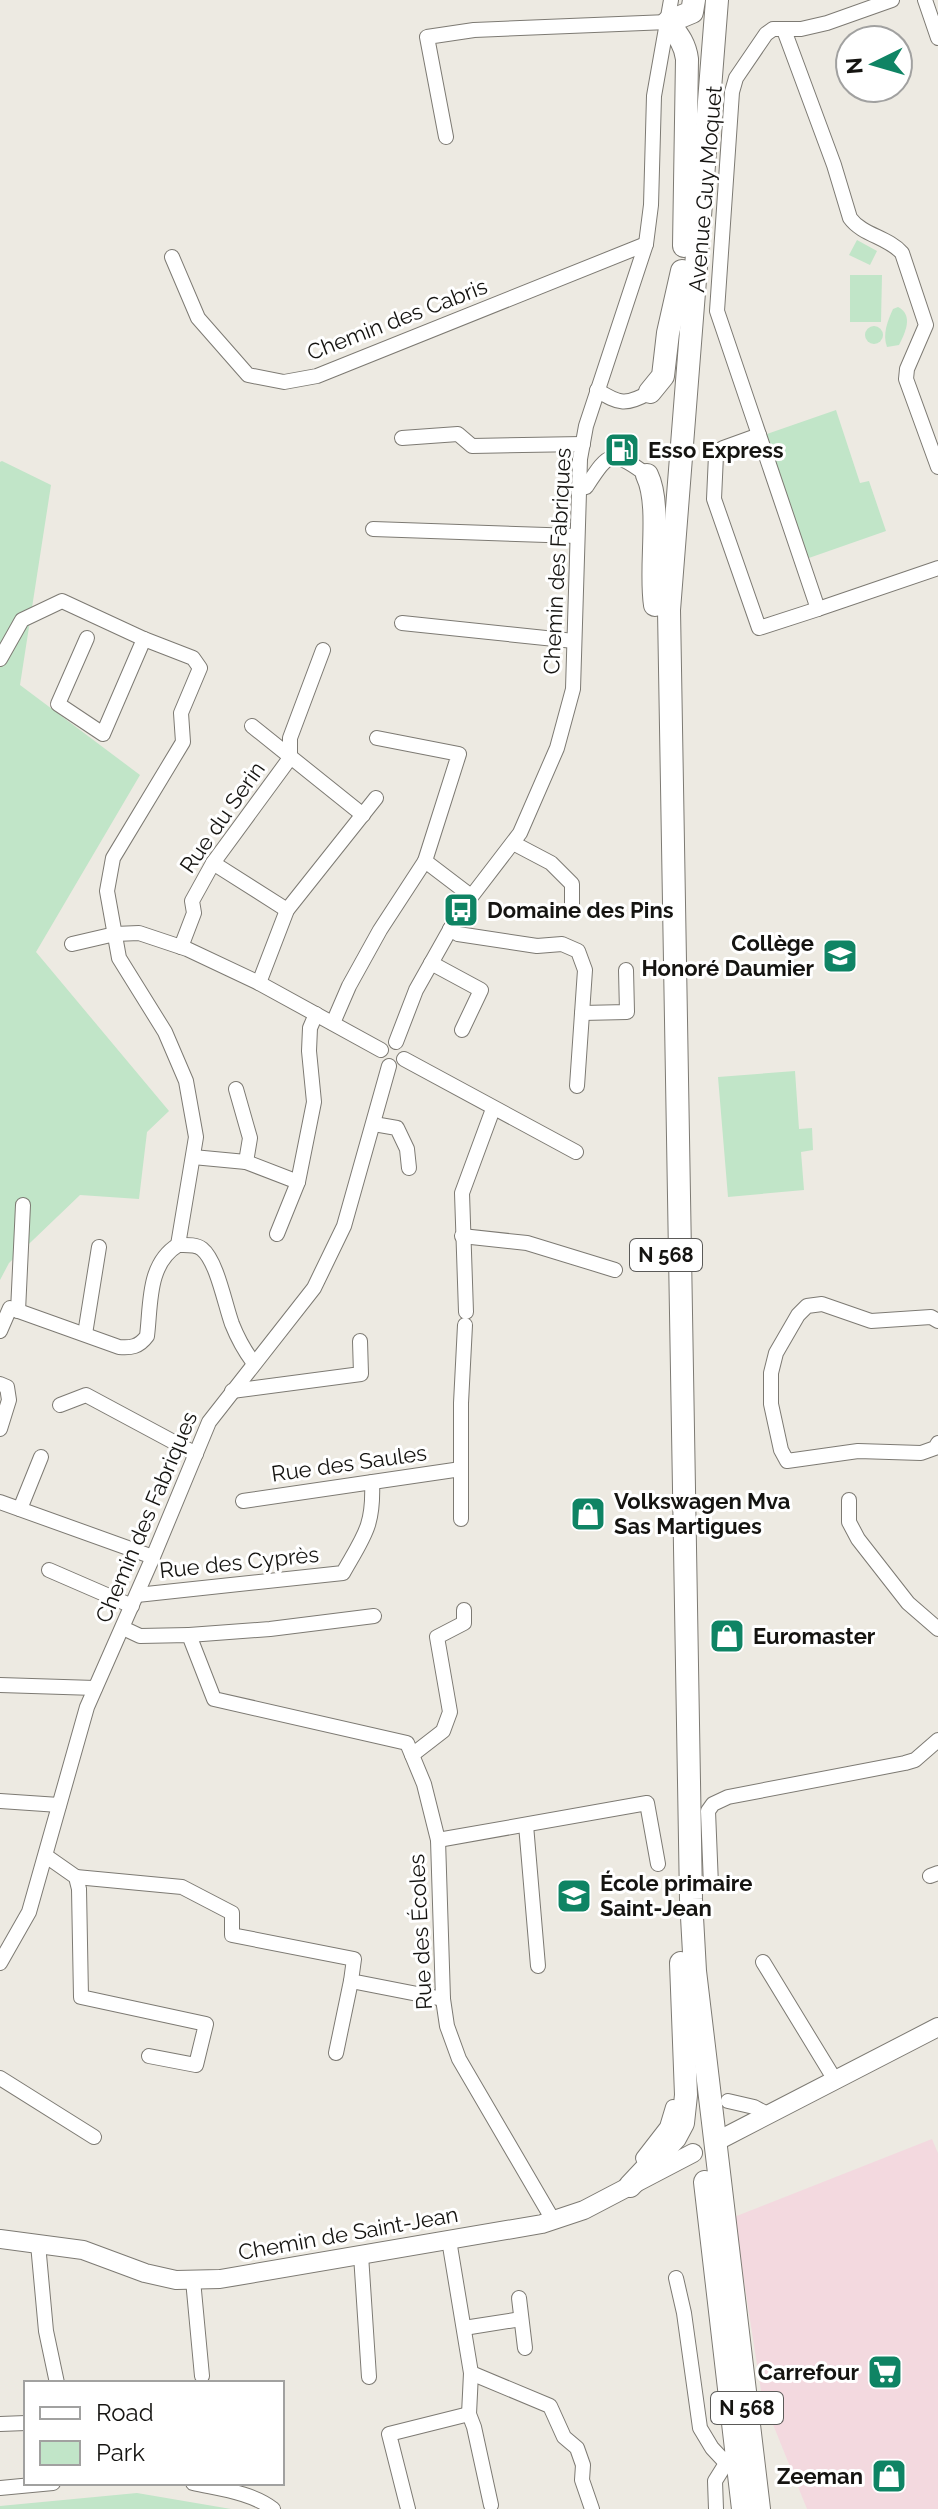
<svg xmlns="http://www.w3.org/2000/svg" width="938" height="2509" viewBox="0 0 938 2509" font-family="Raleway,sans-serif">
  <style>
    .commercial { fill: #f3d9df }
    .green { fill: #c1e5c8 }
    .lines { fill: none; stroke-linecap: round; stroke-linejoin: round }
    .minor-casing { stroke: #7d7a73; stroke-width: 16 }
    .major-casing { stroke: #7d7a73; stroke-width: 20 }
    .highway-casing { stroke: #7d7a73; stroke-width: 24 }
    .minor { stroke: #fff; stroke-width: 14 }
    .major { stroke: #fff; stroke-width: 18 }
    .highway { stroke: #fff; stroke-width: 22 }
    .labels { text-anchor: middle; dominant-baseline: central; stroke-width: 6; stroke-linejoin: round; paint-order: stroke }
    .shield { fill: #fff; stroke: #5b5a58; stroke-width: 2 }
    .shield-label { font-size: 20px; font-weight: bold; fill: #151411 }
    .street-label { font-size: 22px; fill: #151411; stroke: #fff }
    .poi-label { font-size: 22px; font-weight: bold; fill: #151411; stroke: #fff; text-anchor: start }
  </style>
  <rect width="100%" height="100%" fill="#edeae2"/>
  <!-- commercial -->
  <path class="commercial" d="M932 2139 938 2153V2509H807L762 2397 734 2217Z"/>
  <!-- green -->
  <g class="green">
    <path d="M857 240 877 251 870 265 849 255Z"/>
    <path d="M850 275H882L881 322H850Z"/>
    <path d="M898 307C914 315 905 333 899 345L887 347C882 334 888 320 893 309Z"/>
    <circle cx="874" cy="335" r="9"/>
    <path d="M836 410 860 483 869 481 886 531 806 559 764 435Z"/>
    <path d="M2 461 51 485 20 685 140 775 36 952 169 1111 147 1132 139 1199 80 1195 9 1263 0 1280V462Z"/>
    <path d="M795 1071 799 1129 812 1128 813 1150 801 1152 804 1190 728 1197 718 1077Z"/>
    <path d="M137 2493 231 2509H0V2506Z"/>
  </g>
  <g class="lines">
    <defs>
      <g id="minor">
        <path d="M892 0 827 23 801 29H773L766 34 736 78 732 92 717 311 818 609 938 568"/>
        <path d="M925 0 938 38"/>
        <path d="M784 30 834 165 850 218C862 235 888 237 902 253L926 325 907 369 906 379 938 467"/>
        <path d="M446 137 427 37 474 30 668 22"/>
        <path d="M172 257 198 318 248 375 284 382 317 376 646 244"/>
        <path d="M597 390C619 404 626 406 650 392"/>
        <path d="M759 435 723 448 716 455 714 499 759 628 818 609"/>
        <path d="M402 438 458 434 472 446 583 444"/>
        <path d="M579 488 586 487C609 452 611 448 647 475"/>
        <path d="M373 529 577 536"/>
        <path d="M402 623 574 641"/>
        <path d="M87 638 58 704 103 734 144 639"/>
        <path d="M0 659 22 620 62 601 144 639 193 658 200 668 181 713 183 742 113 858 107 891 119 958 165 1032 186 1081 196 1137 178 1245"/>
        <path d="M252 726 363 815"/>
        <path d="M377 738 459 754 425 861 471 896"/>
        <path d="M513 843 551 863 572 884V910"/>
        <path d="M213 863 287 910"/>
        <path d="M450 929 458 934 537 946 562 944 578 951 585 970 577 1086"/>
        <path d="M72 944 115 934 139 933 187 949 259 983 381 1050"/>
        <path d="M181 947 194 913 192 901 213 863 290 758V738L323 650"/>
        <path d="M431 963 481 990 462 1030"/>
        <path d="M259 983 287 910 376 798"/>
        <path d="M582 1013 627 1012 626 970"/>
        <path d="M333 1023 349 986 380 930 425 861"/>
        <path d="M396 1042 416 990 461 910 520 833 557 748 573 689 580 459 586 426 646 244 651 205 654 96 671 0"/>
        <path d="M404 1059 576 1152"/>
        <path d="M236 1089 250 1138 246 1162"/>
        <path d="M374 1124 397 1128 407 1149 409 1168"/>
        <path d="M193 1157 246 1162 298 1182"/>
        <path d="M277 1234 298 1182 314 1102 309 1051 310 1028 316 1014"/>
        <path d="M462 1236 527 1243 615 1270"/>
        <path d="M18 1311 23 1205"/>
        <path d="M466 1312 462 1193 493 1109"/>
        <path d="M938 1321 931 1317 871 1321 822 1304 807 1306 798 1315 776 1353 771 1373V1404L781 1450 787 1461 858 1451 921 1453 935 1448 938 1443"/>
        <path d="M0 1331 10 1308 119 1347C131 1348 139 1347 147 1336 151 1305 147 1264 178 1245 185 1245 196 1244 202 1249 217 1261 225 1305 232 1324 238 1339 244 1350 253 1362"/>
        <path d="M85 1334 99 1247"/>
        <path d="M0 1384 7 1387 9 1400 0 1429"/>
        <path d="M232 1391 361 1374 360 1341"/>
        <path d="M60 1405 86 1395 196 1454"/>
        <path d="M849 1500V1522L858 1539 908 1603 938 1629"/>
        <path d="M243 1501 461 1469"/>
        <path d="M0 1502 153 1557"/>
        <path d="M20 1509 41 1457"/>
        <path d="M461 1519V1403L465 1325"/>
        <path d="M49 1570 132 1606"/>
        <path d="M137 1595 343 1573C364 1536 374 1526 372 1482"/>
        <path d="M123 1628 140 1636 189 1635 214 1699 407 1743 424 1784 438 1840 443 1999 447 2026 459 2059 553 2220"/>
        <path d="M189 1635 270 1629 374 1616"/>
        <path d="M0 1685 95 1688"/>
        <path d="M412 1755 443 1731 450 1712 437 1637 464 1623V1610"/>
        <path d="M0 1801 59 1805"/>
        <path d="M526 1825 538 1966"/>
        <path d="M438 1840 647 1803 658 1864"/>
        <path d="M46 1856 76 1877 79 1889 81 1997 206 2024 196 2065 149 2056"/>
        <path d="M930 1876 938 1873"/>
        <path d="M76 1877 182 1887 232 1913V1935L354 1959 351 1981 443 1999"/>
        <path d="M711 1885 708 1811 713 1804 728 1797 905 1763 915 1760 938 1740"/>
        <path d="M763 1962 835 2080"/>
        <path d="M0 1963 29 1912 87 1707 153 1557 209 1422 314 1288 344 1226 389 1066"/>
        <path d="M336 2053 351 1981"/>
        <path d="M0 2078 94 2137"/>
        <path d="M728 2101 754 2107 769 2115"/>
        <path d="M643 2158 667 2127 673 2107"/>
        <path d="M449 2240 471 2373 469 2414 474 2427 491 2505"/>
        <path d="M38 2244 46 2331 57 2383"/>
        <path d="M361 2255 369 2377"/>
        <path d="M676 2278 684 2313 700 2428 712 2448 726 2463"/>
        <path d="M193 2280 202 2376"/>
        <path d="M519 2298 525 2348"/>
        <path d="M464 2328 521 2319"/>
        <path d="M471 2373 550 2406 564 2437 577 2448 583 2465 582 2480 592 2509"/>
        <path d="M0 2424 26 2423"/>
        <path d="M193 2483C219 2489 251 2492 273 2509"/>
        <path d="M0 2488 53 2483"/>
        <path d="M408 2509 389 2434 469 2414"/>
        <path d="M716 2509 715 2481 730 2457"/>
      </g>
      <g id="major">
        <path d="M723 2138 938 2027"/>
        <path d="M0 2239 83 2250 145 2273 176 2280 220 2279 542 2224 584 2210 693 2153"/>
      </g>
      <g id="highway">
        <path d="M717 0 669 610 691 1899 695 1971 759 2509"/>
        <path d="M684 246 687 59C685 43 677 34 668 22L692 12 694 0"/>
        <path d="M650 392 663 376 668 333 682 271"/>
        <path d="M647 475C662 506 649 566 655 605"/>
        <path d="M705 2182 743 2509"/>
        <path d="M630 2186 675 2138 683 2123 686 2095 681 1963"/>
      </g>
    </defs>
    <!-- minor casing -->
    <use href="#minor" class="minor-casing"/>
    <!-- major casing -->
    <use href="#major" class="major-casing"/>
    <!-- highway casing -->
    <use href="#highway" class="highway-casing"/>
    <!-- minor -->
    <use href="#minor" class="minor"/>
    <!-- major -->
    <use href="#major" class="major"/>
    <!-- highway -->
    <use href="#highway" class="highway"/>
  </g>
  <!-- icons -->
  <defs>
    <symbol id="fuel-square" viewBox="-11 -11 22 22"><rect x="-9" y="-9" width="18" height="18" rx="4" fill="#0f8464" stroke="#fff"/><path d="M-5.5-6h7V0h2V4h1.3V-2.5L3-4.5l.8-.8L6-3V5H2.5V1h-1V6h-7ZM-4.2-4.7v3.2H.2V-4.7Z" fill="#fff"/></symbol>
    <symbol id="bus-square" viewBox="-11 -11 22 22"><rect x="-9" y="-9" width="18" height="18" rx="4" fill="#0f8464" stroke="#fff"/><path d="M-5-6H5V4H4V6H2V4H-2V6H-4V4H-5ZM-3.5-4V0h7V-4ZM-3.5 1.2v1.5H-2V1.2ZM2 1.2v1.5H3.5V1.2Z" fill="#fff"/></symbol>
    <symbol id="school-square" viewBox="-11 -11 22 22"><rect x="-9" y="-9" width="18" height="18" rx="4" fill="#0f8464" stroke="#fff"/><path d="M0-5L7-2L0 1L-7-2ZM-4 1L0 2.5L4 1V4Q0 6-4 4Z" fill="#fff"/></symbol>
    <symbol id="shop-square" viewBox="-11 -11 22 22"><rect x="-9" y="-9" width="18" height="18" rx="4" fill="#0f8464" stroke="#fff"/><path d="M-5-2.5h2.3a2.7 3.5 0 0 1 5.4 0H5L5.5 6h-11ZM-1.5-2.5h3a1.5 2.3 0 0 0-3 0Z" fill="#fff"/></symbol>
    <symbol id="supermarket-square" viewBox="-11 -11 22 22"><rect x="-9" y="-9" width="18" height="18" rx="4" fill="#0f8464" stroke="#fff"/><path d="M-6-5.5h2.5l.6 2H6L4.5 2H-2.5L-4.4-4H-6ZM-1.5 3.2a1.3 1.3 0 1 0 .1 0ZM3 3.2a1.3 1.3 0 1 0 .1 0Z" fill="#fff"/></symbol>
  </defs>
  <g fill-rule="evenodd">
    <use href="#fuel-square" x="602" y="430" width="40" height="40"/>
    <use href="#bus-square" x="441" y="890" width="40" height="40"/>
    <use href="#school-square" x="820" y="936" width="40" height="40"/>
    <use href="#shop-square" x="568" y="1494" width="40" height="40"/>
    <use href="#shop-square" x="707" y="1616" width="40" height="40"/>
    <use href="#school-square" x="554" y="1876" width="40" height="40"/>
    <use href="#supermarket-square" x="865" y="2352" width="40" height="40"/>
    <use href="#shop-square" x="869" y="2456" width="40" height="40"/>
  </g>
  <g class="labels">
    <!-- shield labels -->
    <g class="shield">
      <rect x="630" y="1239" width="72" height="32" rx="6"/>
      <rect x="711" y="2392" width="72" height="32" rx="6"/>
    </g>
    <g class="shield-label">
      <text x="666" y="1255">N 568</text>
      <text x="747" y="2408">N 568</text>
    </g>
    <!-- street labels -->
    <g class="street-label">
      <text transform="translate(705 189) rotate(-85)">Avenue Guy Moquet</text>
      <text transform="translate(397 319) rotate(-21)">Chemin des Cabris</text>
      <text transform="translate(557 561) rotate(-87)">Chemin des Fabriques</text>
      <text transform="translate(222 817) rotate(-55)">Rue du Serin</text>
      <text transform="translate(349 1463) rotate(-8)">Rue des Saules</text>
      <text transform="translate(146 1517) rotate(-67)">Chemin des Fabriques</text>
      <text transform="translate(239 1562) rotate(-6)">Rue des Cyprès</text>
      <text transform="translate(420 1932) rotate(-93)">Rue des Écoles</text>
      <text transform="translate(348 2233) rotate(-10)">Chemin de Saint-Jean</text>
    </g>
    <!-- poi labels -->
    <g class="poi-label">
      <text x="648" y="450">Esso Express</text>
      <text x="487" y="910">Domaine des Pins</text>
      <text x="814" y="943" text-anchor="end">Collège<tspan x="814" dy="25">Honoré Daumier</tspan></text>
      <text x="614" y="1501">Volkswagen Mva<tspan x="614" dy="25">Sas Martigues</tspan></text>
      <text x="753" y="1636">Euromaster</text>
      <text x="600" y="1883">École primaire<tspan x="600" dy="25">Saint-Jean</tspan></text>
      <text x="859" y="2372" text-anchor="end">Carrefour</text>
      <text x="863" y="2476" text-anchor="end">Zeeman</text>
    </g>
  </g>
  <!-- legend -->
  <rect x="24" y="2381" width="260" height="104" fill="#ffffff" stroke="#a1a1a0" stroke-width="2"/>
  <rect x="40" y="2407" width="40" height="12" fill="#ffffff" stroke="#a1a1a0" stroke-width="2"/>
  <text x="96" y="2421" font-size="24" fill="#151411">Road</text>
  <rect x="40" y="2441" width="40" height="24" fill="#c1e5c8" stroke="#a1a1a0" stroke-width="2"/>
  <text x="96" y="2461" font-size="24" fill="#151411">Park</text>
  <!-- north arrow -->
  <g transform="translate(874 64) rotate(265)"><circle r="38" fill="#ffffff" stroke="#a1a1a0" stroke-width="2"/>
  <path d="M0-6L14 30L0 20L-14 30Z" fill="#0f8464"/>
  <text y="-12" font-size="22" font-weight="bold" text-anchor="middle" fill="#151411">N</text>
  </g>
</svg>
